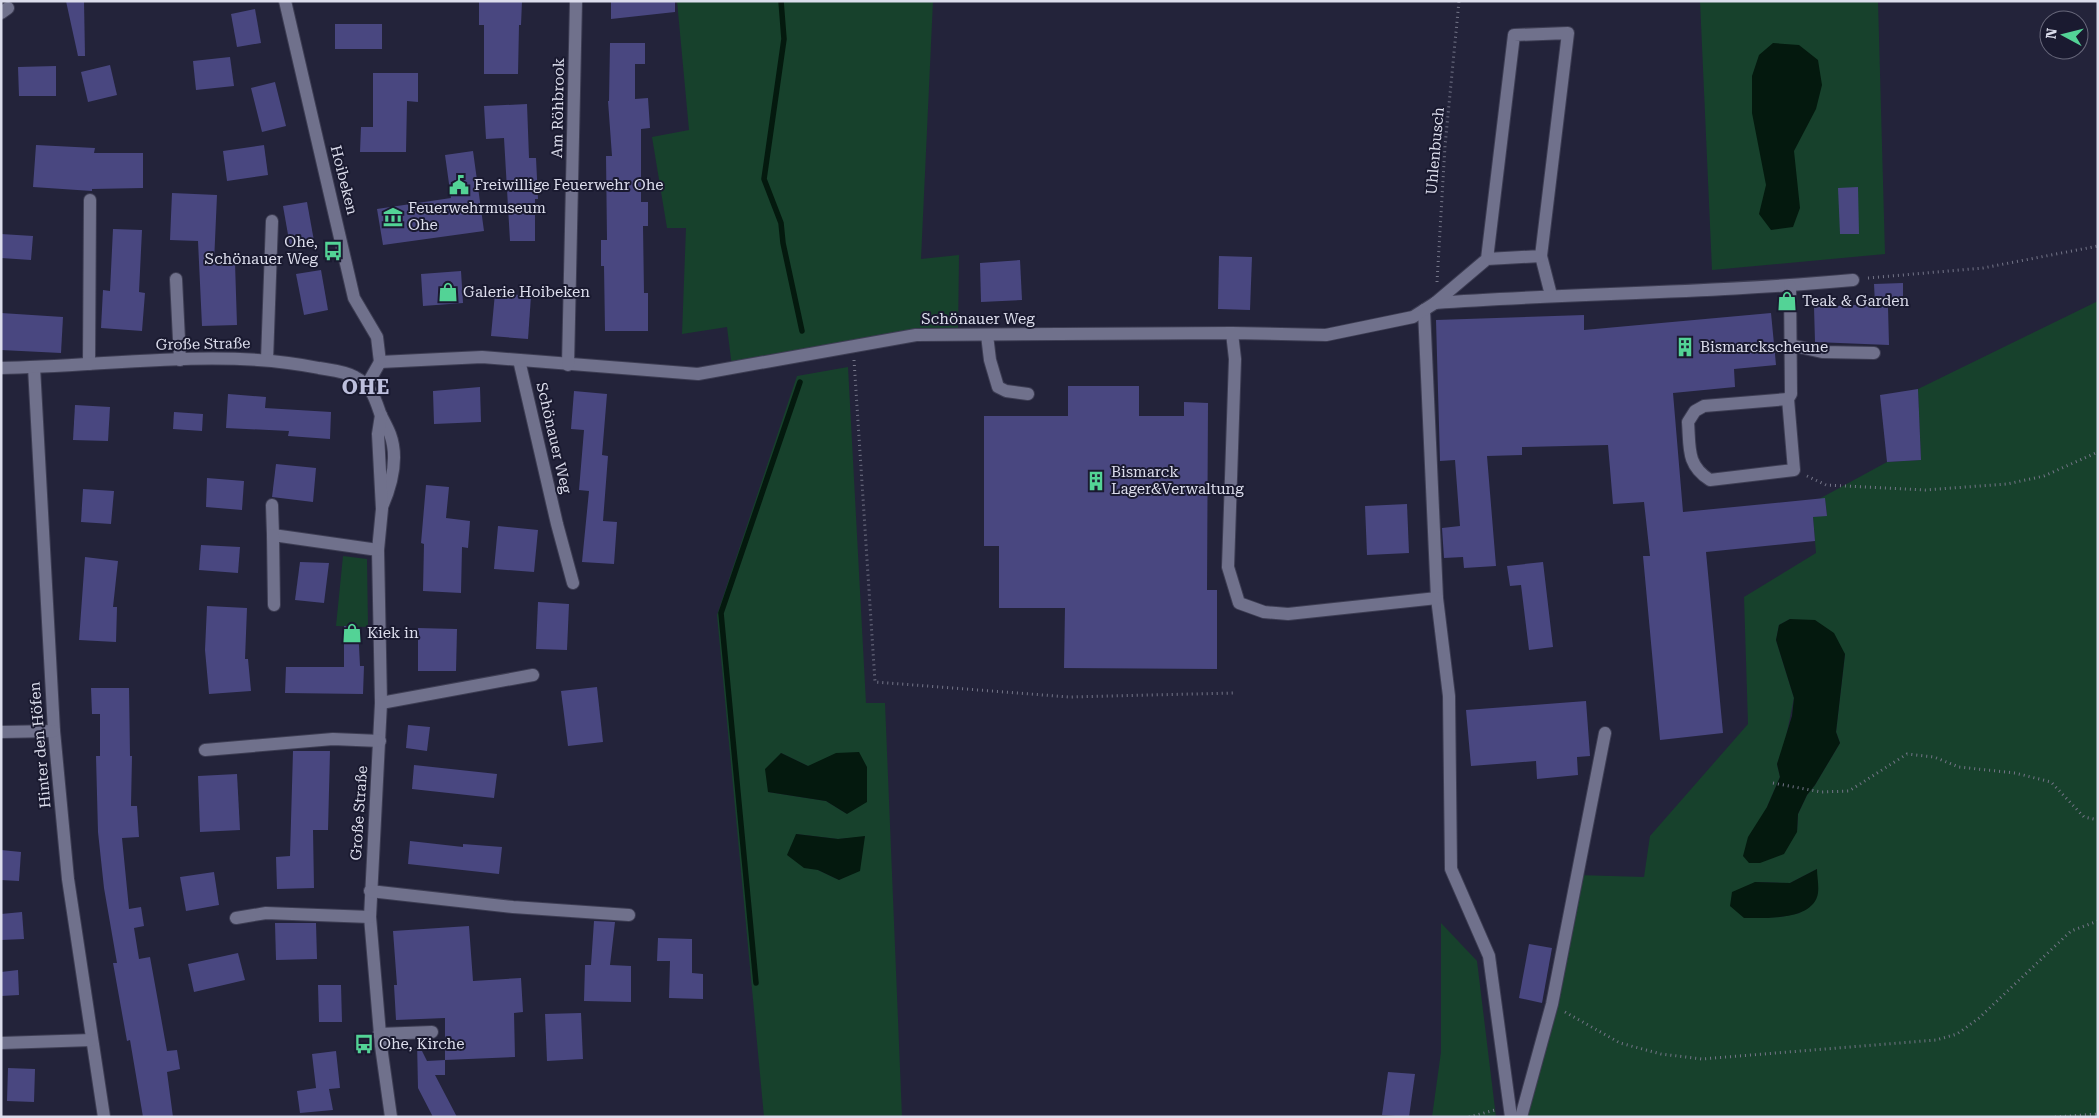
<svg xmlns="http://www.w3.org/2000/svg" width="2099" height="1118" viewBox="0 0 2099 1118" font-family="'Roboto Serif',serif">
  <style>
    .green { fill: #17412c; fill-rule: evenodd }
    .water { fill: #04190e }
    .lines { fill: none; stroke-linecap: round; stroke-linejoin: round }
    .stream { stroke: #04190e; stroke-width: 5.5 }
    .building { fill: #494780 }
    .minor-casing { stroke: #3d3d53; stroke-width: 14 }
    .path { stroke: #747588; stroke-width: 3; stroke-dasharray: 1 4; stroke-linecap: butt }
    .minor { stroke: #70718c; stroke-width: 12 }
    .labels { text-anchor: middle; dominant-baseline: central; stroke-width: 4; stroke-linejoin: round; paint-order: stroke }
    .street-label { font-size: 15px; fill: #dcddec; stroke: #1a1a30 }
    .poi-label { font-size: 15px; fill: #dcddec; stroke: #1a1a30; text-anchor: start }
    .district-label { font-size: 20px; font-weight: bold; letter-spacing: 1px; fill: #bdbfdd; stroke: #1a1a30 }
  </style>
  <rect width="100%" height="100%" fill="#23233a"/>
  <!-- green -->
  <g class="green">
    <path d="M677 1H933L921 259 959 255 958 335 732 367 727 327 682 334 686 228H667L652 137 689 130Z"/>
    <path d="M1700 1H1878L1885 254 1712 270Z"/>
    <path d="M2098 301V1117H1527L1577 875 1644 877 1650 836 1748 724 1744 597 1816 553 1813 517 1827 515 1825 499H1819L1887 462 1921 460 1918 389ZM1790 619 1845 654 1836 732 1840 743 1815 785 1807 795 1798 814 1797 832 1767 807 1780 777 1777 764 1785 742 1794 698 1776 640 1779 625ZM1817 869 1800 913 1780 917 1744 918 1755 882 1790 883Z"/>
    <path d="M848 367 866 703H885L902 1117H764L717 615 797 376ZM781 753 808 766 847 814 826 801 768 792ZM796 834 838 839 865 837 839 880 818 870Z"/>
    <path d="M343 556 367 559 368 627 336 626Z"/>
    <path d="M1441 923 1477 961 1496 1117H1432L1441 1052Z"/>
  </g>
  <!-- water -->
  <g class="water">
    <path d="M1773 43 1799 45 1818 60 1822 85 1816 109 1794 151 1800 208 1793 227 1771 230 1759 214 1766 185 1752 113V76L1759 55Z"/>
    <path d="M1790 619 1815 620 1834 633 1845 654 1836 732 1840 743 1815 785 1807 795 1798 814 1797 832 1784 854 1760 863H1749L1743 856 1748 837 1767 807 1780 777 1777 764 1792 716 1794 698 1776 640 1779 625Z"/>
    <path d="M859 752 867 767V802L847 814 826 801 768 792 765 769 781 753 808 766 836 753Z"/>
    <path d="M796 834 838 839 865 836 860 871 839 880 818 870 804 868 787 855Z"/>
    <path d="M1817 869C1817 876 1819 885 1818 893 1814 921 1764 918 1744 918L1730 906 1732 892 1755 882 1790 883Z"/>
  </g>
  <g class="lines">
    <!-- stream -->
    <g class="stream">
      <path d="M781 1 784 39 764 179 781 223 783 243 802 331"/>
      <path d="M756 983 721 613 800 382"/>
    </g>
  </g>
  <!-- building -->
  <g class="building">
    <path d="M66 1H84L85 56H78Z"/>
    <path d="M479 1H522L521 25H519L518 74H484V25H479Z"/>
    <path d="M611 1H675V12L611 19Z"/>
    <path d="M255 9 261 43 237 47 231 14Z"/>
    <rect x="335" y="24" width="47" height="25"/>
    <path d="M610 43H645V64H635V99L648 98 650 128 641 129V202H648V226H643L644 293H648V331H605L604 266H601V240H607L606 156H612L608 101H609Z"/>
    <path d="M230 57 234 86 196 90 193 61Z"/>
    <path d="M110 65 117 95 88 102 81 72Z"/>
    <path d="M56 66V96H19L18 67Z"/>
    <path d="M373 73H418V102L407 101 406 152H360L361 127H373Z"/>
    <path d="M275 82 286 126 262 132 251 88Z"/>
    <path d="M527 104 529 158H536L538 199H535V241H510L504 138 486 139 484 106Z"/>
    <path d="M36 145 95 148 94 153H143V188L92 189V191L33 187Z"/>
    <path d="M264 145 268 175 227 181 223 151Z"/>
    <path d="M473 151 484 231 383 245 377 209 451 198 445 155Z"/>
    <path d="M1858 187 1859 234H1840L1838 188Z"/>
    <path d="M172 193 217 195 214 263H235L237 325 202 326 198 241 170 240Z"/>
    <path d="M307 202 314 241 290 246 283 206Z"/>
    <path d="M113 229 142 230 139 292 145 293 142 331 101 328 103 290 110 291Z"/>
    <path d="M1 234 33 236 31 260 1 258Z"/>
    <path d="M1219 256 1252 257 1250 310 1218 309Z"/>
    <path d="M1020 260 1022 300 981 302 980 263Z"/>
    <path d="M321 270 328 310 304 315 296 274Z"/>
    <path d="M461 271 463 303 423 306 421 274Z"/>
    <path d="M1903 283V307H1888L1889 345 1815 342 1814 307 1875 304 1874 284Z"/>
    <path d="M495 293 531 296 528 339 491 336Z"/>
    <path d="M1 313 63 317 61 353 1 350Z"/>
    <path d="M1771 313 1776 365 1734 369 1735 387 1673 393 1683 512 1825 498 1827 516 1813 517 1815 541 1706 552 1723 733 1660 740 1643 556H1650L1644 502 1613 504 1608 445 1522 447V455L1487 456 1496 566 1464 568 1463 557 1444 558 1442 528 1460 526 1455 460 1440 461 1436 320 1584 315V330Z"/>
    <path d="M1068 386H1139V416H1184V402L1208 403 1207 590H1217V669L1064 668 1065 608H999V546H984V416H1068Z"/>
    <path d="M480 387 481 422 434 424 433 391Z"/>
    <path d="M1918 389 1921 460 1887 462 1880 395Z"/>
    <path d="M574 391 607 394 602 455 608 456 603 521 617 522 614 564 582 562 589 491 579 490 584 430 571 429Z"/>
    <path d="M228 394 266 397 265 408 331 412 330 439 288 436 289 431 226 428Z"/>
    <path d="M75 405 110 407 108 441 73 440Z"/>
    <path d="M174 412 203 414 202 431 173 429Z"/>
    <path d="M276 464 316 468 313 502 272 497Z"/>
    <path d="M207 478 244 481 242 510 206 507Z"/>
    <path d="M426 485 449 487 446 518 470 521 468 548 462 547 461 593 423 591 424 544 421 543Z"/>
    <path d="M83 489 114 491 111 524 81 522Z"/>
    <path d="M1407 504 1409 553 1367 555 1365 506Z"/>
    <path d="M498 526 538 530 534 572 494 569Z"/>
    <path d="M201 545 240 547 238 573 199 570Z"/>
    <path d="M85 557 118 561 113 607H117L116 642 79 640Z"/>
    <path d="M300 562 329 563 324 603 295 600Z"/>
    <path d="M1543 562 1553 647 1529 650 1521 585 1510 586 1507 566Z"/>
    <path d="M538 602 569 604 567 650 536 649Z"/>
    <path d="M207 606 247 608 245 659H248L251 691 209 694 205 650Z"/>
    <path d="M344 626 358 627 360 666H364L363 694 285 693 286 667H344Z"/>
    <path d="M418 628 457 629 456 671H418Z"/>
    <path d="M597 687 603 742 568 746 561 691Z"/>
    <path d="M91 688H129L130 756H132L131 806H137L139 837 122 838 129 909 141 907 144 926 134 928 139 959 150 957 167 1051 177 1050 180 1069 167 1072 173 1117H143L130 1040 127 1041 113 963H117L104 888 98 832 96 756H100V714H92Z"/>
    <path d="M1586 701 1590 756 1577 757 1578 775 1537 779 1536 761 1471 766 1466 710Z"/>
    <path d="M408 725 430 727 427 751 406 748Z"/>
    <path d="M293 751H330L328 830H313L314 888 277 889 276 857 290 856Z"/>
    <path d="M414 765 497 774 494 798 412 789Z"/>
    <path d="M237 774 240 830 200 832 198 776Z"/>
    <path d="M410 841 463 847V844L502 847 499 874 408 864Z"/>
    <path d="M1 850 21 852 19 881 1 880Z"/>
    <path d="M214 872 219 905 186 911 180 877Z"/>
    <path d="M22 912 24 939 1 940V914Z"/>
    <path d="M594 921 615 922 610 965 631 966V1002L584 1001 585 965H591Z"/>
    <path d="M275 923H316L317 959 276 960Z"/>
    <path d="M469 926 473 981 521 978 523 1012 514 1013 515 1057 445 1060V1018L396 1020 394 985H397L393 931Z"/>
    <path d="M658 938 692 939V973L703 974V999L669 998 670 961H657Z"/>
    <path d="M1529 944 1552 948 1542 1003 1519 998Z"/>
    <path d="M238 953 245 980 194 992 188 964Z"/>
    <path d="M18 970 19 995 1 996V972Z"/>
    <path d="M318 985H341L342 1022H319Z"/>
    <path d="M581 1013 583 1059 547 1061 545 1014Z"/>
    <path d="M417 1041 427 1061 445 1060V1075H435L457 1117H433L418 1088Z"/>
    <path d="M336 1051 340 1088 329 1089 333 1110 300 1113 297 1091 316 1088 312 1054Z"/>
    <path d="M8 1068 35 1069 34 1102 7 1101Z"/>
    <path d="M1388 1072 1415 1074 1409 1117 1382 1115Z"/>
  </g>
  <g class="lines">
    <defs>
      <g id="minor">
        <path d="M285 1 354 298 377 337 380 362"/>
        <path d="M1 13 8 8"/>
        <path d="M1541 256 1551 295"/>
        <path d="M176 279 180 360"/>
        <path d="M1435 303C1574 293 1714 293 1853 280"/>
        <path d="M1424 310 1437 598 1449 696 1451 869 1489 956 1511 1117"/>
        <path d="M1232 333 1235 359 1228 567 1239 603 1264 612 1288 614 1437 598"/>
        <path d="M987 335 990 360 998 387 1006 391 1028 394"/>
        <path d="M1790 345 1822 352 1874 353"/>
        <path d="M267 360 272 221"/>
        <path d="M519 360 557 524 573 583"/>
        <path d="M380 362 482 357 698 374 916 335 1232 333 1326 335 1413 317 1435 303 1487 259 1514 35 1568 33 1541 256 1487 259"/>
        <path d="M89 364 90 200"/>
        <path d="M568 365 576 1"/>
        <path d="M34 367 54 731 68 879 104 1117"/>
        <path d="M1 368C103 367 219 347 319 368 330 370 345 371 355 377 371 385 375 398 380 413 383 420 387 426 390 434 399 458 392 484 382 507"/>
        <path d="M367 385 380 362"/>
        <path d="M1788 399 1794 470 1710 480C1686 465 1690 447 1688 422L1695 411 1704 406 1788 399 1791 394 1790 286"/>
        <path d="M381 415 378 434 382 509 378 550 381 703 370 917 381 1046 391 1117"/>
        <path d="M272 505 273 535 378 550"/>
        <path d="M273 535 274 605"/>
        <path d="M381 703 533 675"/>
        <path d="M1 732 54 731"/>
        <path d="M205 750 333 739 380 741"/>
        <path d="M370 891 513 907 629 915"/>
        <path d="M236 918 266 913 370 917"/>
        <path d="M379 1034 432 1032"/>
        <path d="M1 1043 92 1040"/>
        <path d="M1521 1117 1552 1004 1605 733"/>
      </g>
    </defs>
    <!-- minor casing -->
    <use href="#minor" class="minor-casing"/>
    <!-- path -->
    <g class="path">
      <path d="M1868 278 1983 268 2098 246"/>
      <path d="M1437 282 1445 146 1459 1"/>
      <path d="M854 360 875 682 1069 697 1234 693"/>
      <path d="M1807 476 1826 485 1925 490 2007 484 2044 476 2098 452"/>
      <path d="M1773 783 1821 792 1849 791 1907 754 1934 757 1959 767 2015 773 2051 782 2084 817 2098 820"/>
      <path d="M1565 1012 1620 1043 1661 1054 1702 1059 1936 1040 1957 1034 1979 1018 2071 931 2098 921"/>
      <path d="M1469 1117 1495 1110"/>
      <path d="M2055 1117 2098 1114"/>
    </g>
    <!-- minor -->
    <use href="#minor" class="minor"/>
  </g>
  <!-- icons -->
  <defs>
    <symbol id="civic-bare" viewBox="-9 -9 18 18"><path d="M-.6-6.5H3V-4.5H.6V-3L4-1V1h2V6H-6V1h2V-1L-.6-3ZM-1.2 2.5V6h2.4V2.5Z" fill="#53d396" stroke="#1a1a30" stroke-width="2.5" paint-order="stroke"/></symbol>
    <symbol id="museum-bare" viewBox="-9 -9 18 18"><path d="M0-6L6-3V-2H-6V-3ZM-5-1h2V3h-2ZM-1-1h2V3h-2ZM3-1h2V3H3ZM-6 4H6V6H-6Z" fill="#53d396" stroke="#1a1a30" stroke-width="2.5" paint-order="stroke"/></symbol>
    <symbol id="bus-bare" viewBox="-9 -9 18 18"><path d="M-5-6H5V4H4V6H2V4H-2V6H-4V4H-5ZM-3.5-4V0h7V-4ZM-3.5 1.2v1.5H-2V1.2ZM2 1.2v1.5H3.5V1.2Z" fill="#53d396" stroke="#1a1a30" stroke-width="2.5" paint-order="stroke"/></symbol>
    <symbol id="shop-bare" viewBox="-9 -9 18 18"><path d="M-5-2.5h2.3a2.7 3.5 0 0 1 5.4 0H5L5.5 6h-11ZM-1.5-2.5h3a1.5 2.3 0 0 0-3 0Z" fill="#53d396" stroke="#1a1a30" stroke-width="2.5" paint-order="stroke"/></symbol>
    <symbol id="building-bare" viewBox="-9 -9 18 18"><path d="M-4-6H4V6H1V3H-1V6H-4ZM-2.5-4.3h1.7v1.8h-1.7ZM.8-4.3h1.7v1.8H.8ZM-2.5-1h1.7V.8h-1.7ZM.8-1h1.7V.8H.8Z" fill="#53d396" stroke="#1a1a30" stroke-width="2.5" paint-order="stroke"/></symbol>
  </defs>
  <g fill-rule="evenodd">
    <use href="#civic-bare" x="445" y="171" width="28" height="28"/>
    <use href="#museum-bare" x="379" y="203" width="28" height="28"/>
    <use href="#bus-bare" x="319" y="237" width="28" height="28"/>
    <use href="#shop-bare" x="434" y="278" width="28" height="28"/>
    <use href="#shop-bare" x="1773" y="287" width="28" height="28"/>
    <use href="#building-bare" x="1671" y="333" width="28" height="28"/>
    <use href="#building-bare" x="1082" y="467" width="28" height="28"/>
    <use href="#shop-bare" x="338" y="619" width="28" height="28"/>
    <use href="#bus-bare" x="350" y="1030" width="28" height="28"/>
  </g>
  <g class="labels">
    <!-- street labels -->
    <g class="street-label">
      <text transform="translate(558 108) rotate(-89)">Am Röhbrook</text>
      <text transform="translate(1435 151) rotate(-85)">Uhlenbusch</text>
      <text transform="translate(344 180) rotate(76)">Hoibeken</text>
      <text x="978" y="319">Schönauer Weg</text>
      <text transform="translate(203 344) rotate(-1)">Große Straße</text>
      <text transform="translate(554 438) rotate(77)">Schönauer Weg</text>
      <text transform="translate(40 745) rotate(-95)">Hinter den Höfen</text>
      <text transform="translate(359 813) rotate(-86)">Große Straße</text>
    </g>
    <!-- poi labels -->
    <g class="poi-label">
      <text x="474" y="185">Freiwillige Feuerwehr Ohe</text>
      <text x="408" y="208">Feuerwehrmuseum<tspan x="408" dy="17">Ohe</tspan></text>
      <text x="318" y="242" text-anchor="end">Ohe,<tspan x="318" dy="17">Schönauer Weg</tspan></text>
      <text x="463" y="292">Galerie Hoibeken</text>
      <text x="1802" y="301">Teak &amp; Garden</text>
      <text x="1700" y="347">Bismarckscheune</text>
      <text x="1111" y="472">Bismarck<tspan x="1111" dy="17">Lager&amp;Verwaltung</tspan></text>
      <text x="367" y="633">Kiek in</text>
      <text x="379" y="1044">Ohe, Kirche</text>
    </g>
    <!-- district labels -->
    <g class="district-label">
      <text x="366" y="387">OHE</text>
    </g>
  </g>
  <!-- border -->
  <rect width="2099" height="1118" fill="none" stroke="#dcddec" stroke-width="5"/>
  <!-- north arrow -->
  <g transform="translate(2064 35) rotate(277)"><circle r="24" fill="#1a1a30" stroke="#68687b"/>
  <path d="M0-4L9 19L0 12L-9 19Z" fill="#53d396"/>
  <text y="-8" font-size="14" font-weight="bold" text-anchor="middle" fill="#dcddec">N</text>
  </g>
</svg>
